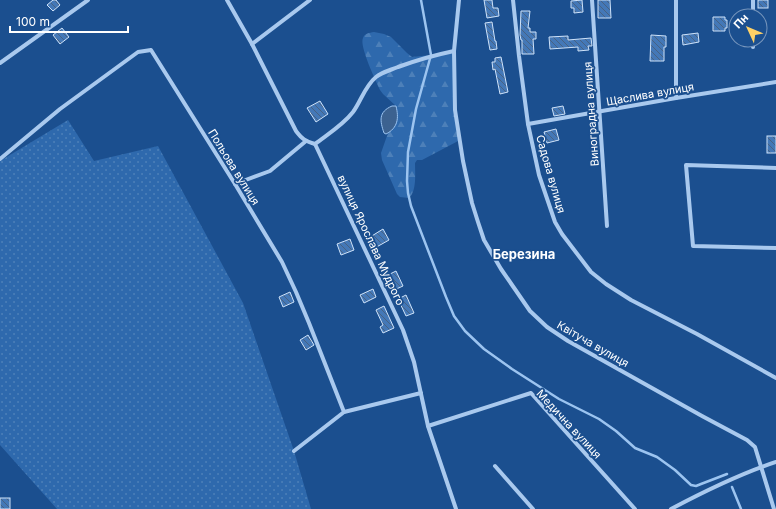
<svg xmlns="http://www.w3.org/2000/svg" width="776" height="509" viewBox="0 0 776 509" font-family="Inter,sans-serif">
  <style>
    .grass { fill: url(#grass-dots) }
    .forest { fill: url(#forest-firs) }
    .water { fill: #3c6290; stroke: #9cc4f0 }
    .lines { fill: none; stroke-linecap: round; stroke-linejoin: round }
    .stream { stroke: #9cc4f0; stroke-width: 2.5 }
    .building { fill: url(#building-back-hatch); stroke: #cfe3fa }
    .minor { stroke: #a9c9ee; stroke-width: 4 }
    .labels { text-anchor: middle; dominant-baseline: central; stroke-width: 3.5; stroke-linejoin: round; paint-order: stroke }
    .street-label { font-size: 11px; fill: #fff; stroke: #1b4f8f }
    .quarter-label { font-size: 13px; font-weight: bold; fill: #fff; stroke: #1b4f8f }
  </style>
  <defs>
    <pattern id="grass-dots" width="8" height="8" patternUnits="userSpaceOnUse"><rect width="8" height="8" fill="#2e69ad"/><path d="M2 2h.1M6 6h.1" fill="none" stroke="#4d80b9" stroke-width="1.8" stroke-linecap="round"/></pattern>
    <pattern id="forest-firs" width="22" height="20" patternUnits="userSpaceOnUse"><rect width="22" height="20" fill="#2e69ad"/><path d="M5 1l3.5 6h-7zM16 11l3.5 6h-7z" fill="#4d80b9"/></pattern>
    <pattern id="building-back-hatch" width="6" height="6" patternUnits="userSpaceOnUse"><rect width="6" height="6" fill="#4478b7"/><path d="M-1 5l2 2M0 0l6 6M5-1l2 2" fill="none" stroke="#486282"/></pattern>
  </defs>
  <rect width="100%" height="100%" fill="#1b4f8f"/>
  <!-- grass -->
  <path class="grass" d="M68 120 94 161 158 146 243 303 294 451 311 509H57L0 445V161Z"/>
  <!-- forest -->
  <path class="forest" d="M374 32 384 34 391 37 407 53 412 57 431 55 454 51 455 110 460 140 422 160H417L415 163C415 173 417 191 409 198L400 197 397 194 382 160 381 153 388 133 392 130 398 115 396 106 383 94 380 90C376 81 359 46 363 38 365 33 369 33 374 32Z"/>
  <!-- water -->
  <path class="water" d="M392 106H396C399 118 398 128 386 134L384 133C380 121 378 112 392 106Z"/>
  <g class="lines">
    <!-- stream -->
    <g class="stream">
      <path d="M421 0 431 55 416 109 408 152 407 181 408 193 411 206 446 297 454 316 465 331 484 349 512 369 559 399 599 419 616 431 635 448 657 457 675 470 691 485 696 486 701 484 727 474"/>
      <path d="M732 487 741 509"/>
    </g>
  </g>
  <!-- building -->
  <g class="building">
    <path d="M53 0H56L60 5 53 11 47 5Z"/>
    <path d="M484 0H492L493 8H498L499 16 487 18Z"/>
    <path d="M582 0 583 12 574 13V8H571V1Z"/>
    <path d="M598 0H610L611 18H598Z"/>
    <rect x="758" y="0" width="10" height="8"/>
    <path d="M521 11H530L528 28H530V32H536V39H533L534 54H522V40H521L520 35Z"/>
    <path d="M713 17H725V20H727V28H725V31H713Z"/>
    <path d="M492 22 495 41H496L497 49 490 50 485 23Z"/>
    <path d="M62 28 69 37 60 44 53 35Z"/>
    <path d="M698 33 699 42 683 45 682 35Z"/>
    <path d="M651 35 666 36V47H664V61H650Z"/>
    <path d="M568 36V40L591 38 592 46H588L589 50 578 51V47L550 49 549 37Z"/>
    <path d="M501 57 508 92 500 94 495 69 493 70 492 62H495V58Z"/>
    <path d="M320 101 328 114 316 122 307 108Z"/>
    <path d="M563 106 565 114 554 116 552 108Z"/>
    <path d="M556 129 559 140 547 143 544 132Z"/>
    <rect x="767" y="136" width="9" height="17"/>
    <path d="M383 229 389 240 373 249 367 239Z"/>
    <path d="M350 239 354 250 341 255 337 244Z"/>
    <path d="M396 271 403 286 394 290 388 275Z"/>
    <path d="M373 289 376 297 364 303 360 295Z"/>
    <path d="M290 292 294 302 283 307 279 297Z"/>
    <path d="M406 295 414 313 406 316 398 299Z"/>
    <path d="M384 306 394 328 383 333 380 327 383 325 376 310Z"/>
    <path d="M308 335 314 345 306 350 300 340Z"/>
    <rect x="0" y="498" width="10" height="11"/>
  </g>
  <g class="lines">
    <!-- minor -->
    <g class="minor">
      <path d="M227 0 252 44 296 131C302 139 305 141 315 144L403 330 414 362 428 426 456 509"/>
      <path d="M459 0 454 51 455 110 463 161 472 203 478 222 484 240 501 269 530 311 547 327 568 341 702 416 747 440 755 447 774 509"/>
      <path d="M513 0 519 56 528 124 539 175 555 222 562 234 591 272 606 284 631 300 697 334 776 378"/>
      <path d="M592 0 607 226"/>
      <path d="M753 16V0"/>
      <path d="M252 44 310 0"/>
      <path d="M753 47V40"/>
      <path d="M0 63 88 0"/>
      <path d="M676 98V0"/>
      <path d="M528 124 676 98 776 82"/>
      <path d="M315 144C328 134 343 125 353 112 361 101 365 86 376 77 382 72 391 70 398 67 417 60 435 55 454 51"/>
      <path d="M0 159 60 109 138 52 151 50 235 184 282 262 296 292 309 323 344 412 294 451"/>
      <path d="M776 168 686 165 693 246 776 248"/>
      <path d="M235 184 270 171 306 141"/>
      <path d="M344 412 421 393"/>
      <path d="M428 426 531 393 635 509"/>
      <path d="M495 466 533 509"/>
      <path d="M671 509C705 491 739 474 776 462"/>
    </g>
  </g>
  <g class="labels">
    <!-- street labels -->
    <g class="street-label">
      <text transform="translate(650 94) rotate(-10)">Щаслива вулиця</text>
      <text transform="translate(591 114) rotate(-94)">Виноградна вулиця</text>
      <text transform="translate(234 167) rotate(58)">Польова вулиця</text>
      <text transform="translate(551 174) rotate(74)">Садова вулиця</text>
      <text transform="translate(371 240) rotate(65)">вулиця Ярослава Мудрого</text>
      <text transform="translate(593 344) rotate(30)">Квітуча вулиця</text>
      <text transform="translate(569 424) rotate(47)">Медична вулиця</text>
    </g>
    <!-- quarter labels -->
    <g class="quarter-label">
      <text x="524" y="254">Березина</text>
    </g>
  </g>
  <!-- north arrow -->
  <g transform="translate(748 28) rotate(314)"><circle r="19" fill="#1b4f8f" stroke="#7695bc"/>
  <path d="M0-3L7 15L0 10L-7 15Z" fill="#ffd166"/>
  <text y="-6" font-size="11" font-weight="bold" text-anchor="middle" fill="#ffffff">Пн</text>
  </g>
  <!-- scale -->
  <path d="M10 26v6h118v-6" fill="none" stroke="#ffffff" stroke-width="2"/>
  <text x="16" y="26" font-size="12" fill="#ffffff" stroke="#1b4f8f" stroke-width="3" paint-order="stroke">100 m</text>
</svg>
